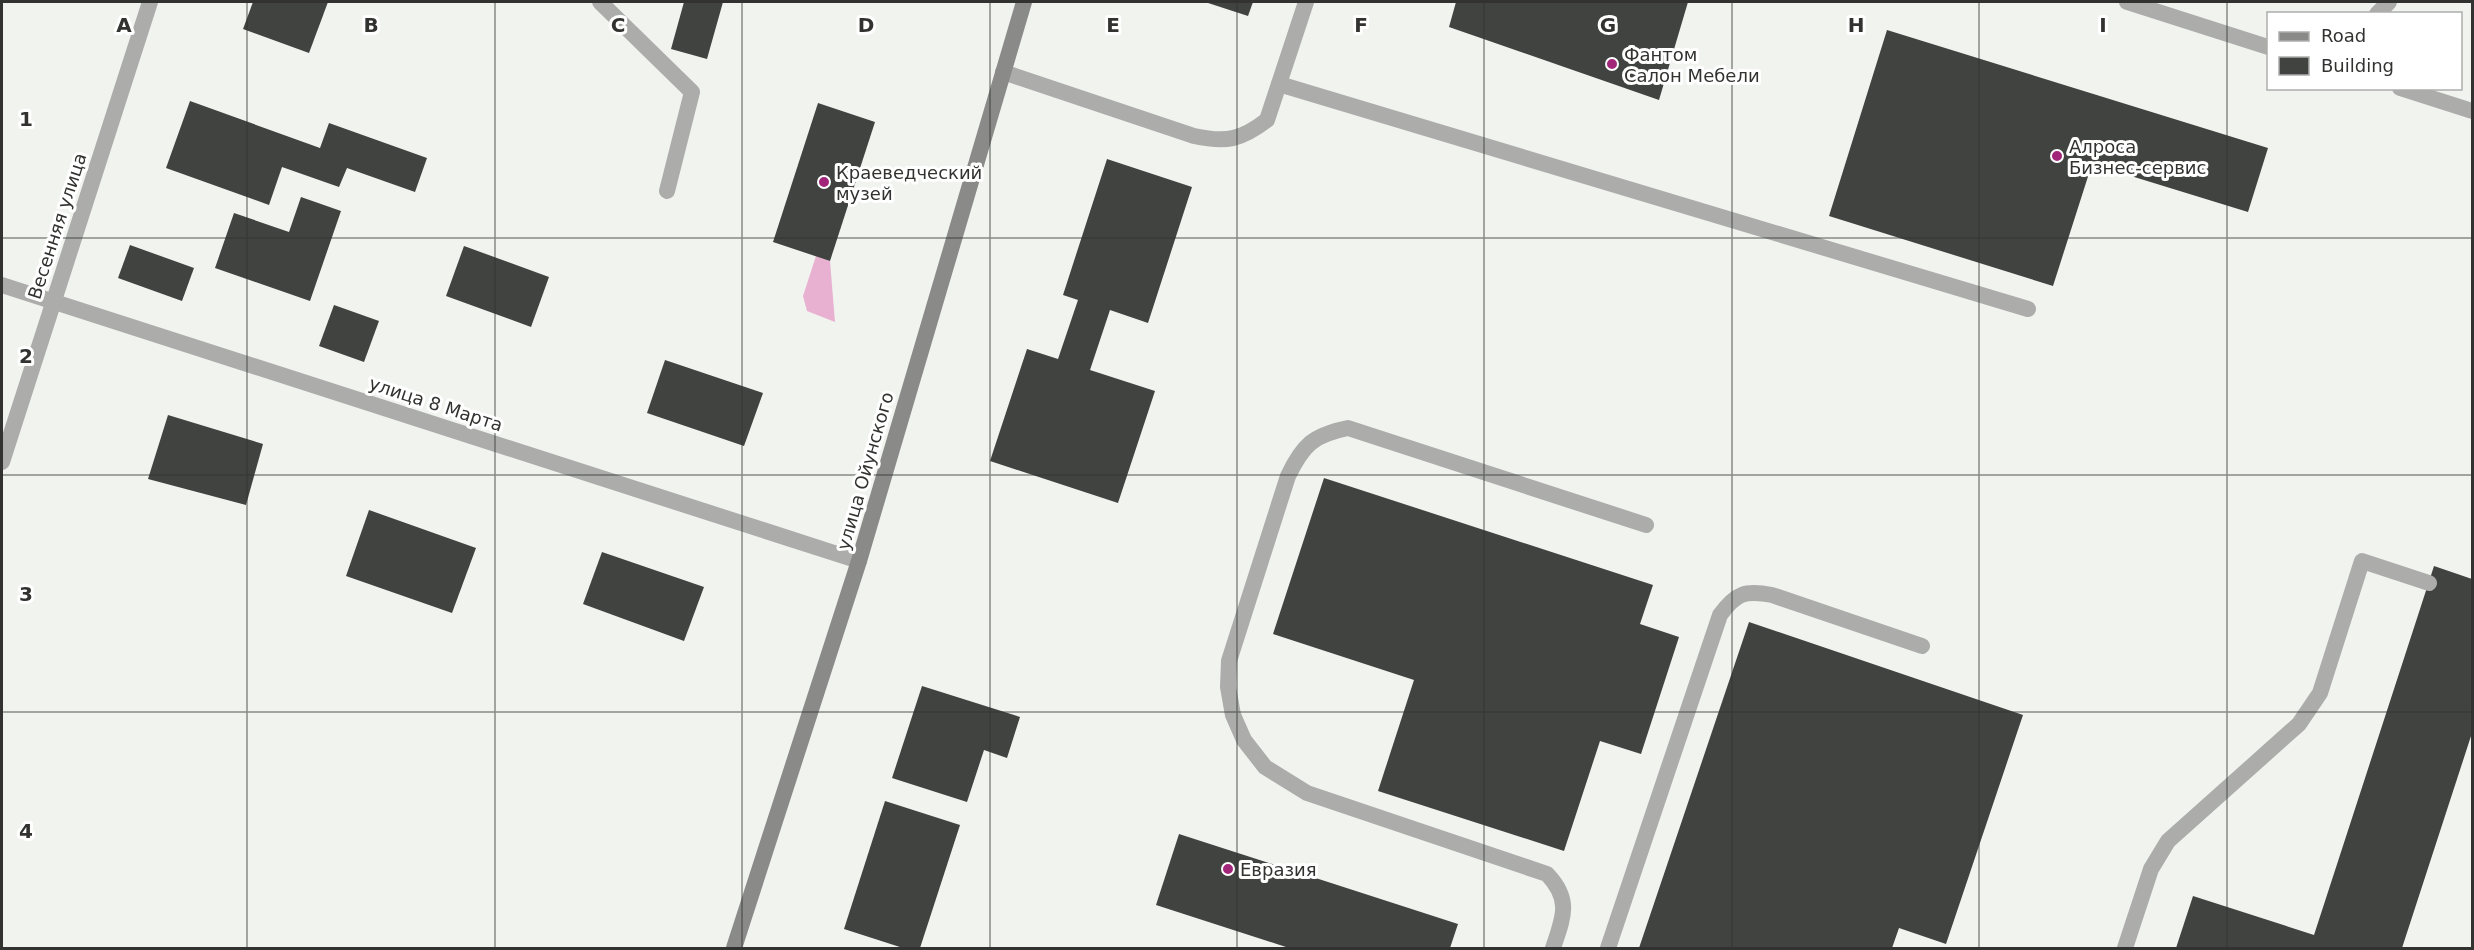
<svg xmlns="http://www.w3.org/2000/svg" width="2474" height="950" viewBox="0 0 2474 950" font-family="'DejaVu Sans',sans-serif">
  <style>
    .green { fill: #e9b1d1 }
    .building { fill: #414340 }
    .lines { fill: none; stroke-linecap: round; stroke-linejoin: round }
    .service { stroke: #acadab; stroke-width: 16 }
    .minor { stroke: #acadab; stroke-width: 16 }
    .secondary { stroke: #8a8b89; stroke-width: 16 }
    .grid { fill: none; stroke: #323331; stroke-width: 1.5; stroke-opacity: 0.55 }
    .poi-dot { fill: #a1267a; stroke: #fff; stroke-width: 2 }
    .labels { text-anchor: middle; dominant-baseline: central; stroke-width: 6; stroke-linejoin: round; paint-order: stroke }
    .poi-label { font-size: 18px; fill: #323331; stroke: #fff; text-anchor: start }
    .street-label { font-size: 18px; fill: #323331; stroke: #fff }
    .grid-label { font-size: 20px; text-anchor: middle; font-weight: bold; fill: #323331; stroke: #fff; stroke-width: 6; stroke-linejoin: round; paint-order: stroke }
  </style>
  <rect width="100%" height="100%" fill="#f1f3ef"/>
  <!-- green -->
  <path class="green" d="M816 256 830 261 835 322 807 311 803 296Z"/>
  <!-- building -->
  <g class="building">
    <path d="M253 2H328L309 53 243 29Z"/>
    <path d="M684 2H723L707 59 671 49Z"/>
    <path d="M1205 2H1253L1248 16Z"/>
    <path d="M1456 2H1688L1659 100 1449 27Z"/>
    <path d="M1887 30 2268 148 2248 212 2092 164 2053 286 1829 216Z"/>
    <path d="M190 101 320 148 329 123 427 158 415 192 347 168 339 187 282 167 269 205 166 168Z"/>
    <path d="M818 103 875 122 830 261 773 242Z"/>
    <path d="M1107 159 1192 187 1148 323 1110 310 1090 370 1155 391 1118 503 990 461 1027 349 1058 359 1078 300 1063 295Z"/>
    <path d="M301 197 341 211 310 301 215 268 234 213 289 232Z"/>
    <path d="M130 245 194 268 182 301 118 278Z"/>
    <path d="M464 246 549 277 531 327 446 296Z"/>
    <path d="M334 305 379 321 364 362 319 346Z"/>
    <path d="M665 360 763 393 744 446 647 413Z"/>
    <path d="M168 415 263 444 246 505 148 479Z"/>
    <path d="M1324 478 1653 585 1640 624 1679 637 1641 754 1600 741 1564 851 1378 791 1414 680 1273 634Z"/>
    <path d="M369 510 476 548 452 613 346 576Z"/>
    <path d="M602 552 704 587 684 641 583 604Z"/>
    <path d="M2434 566 2472 579V733L2402 948H2176L2193 896 2314 935Z"/>
    <path d="M1749 622 2023 715 1946 944 1899 928 1892 948H1639Z"/>
    <path d="M922 686 1020 717 1007 758 984 750 967 802 892 778Z"/>
    <path d="M885 801 960 825 920 948H903L844 929Z"/>
    <path d="M1179 834 1458 924 1450 948H1289L1156 905Z"/>
  </g>
  <g class="lines">
    <!-- service -->
    <g class="service">
      <path d="M600 2 692 92 667 191"/>
      <path d="M2377 14 2389 2"/>
      <path d="M1003 72 1194 136C1226 143 1241 140 1267 120L1306 2"/>
      <path d="M1279 84 2028 309"/>
      <path d="M1553 948C1563 918 1572 900 1547 874L1307 793 1265 767 1244 740 1233 715 1228 687 1229 661 1288 476C1303 445 1313 435 1348 428L1646 525"/>
      <path d="M1608 948 1720 615C1736 593 1745 590 1772 595L1922 646"/>
      <path d="M2125 948 2151 869 2168 841 2299 724 2320 693 2362 561 2429 583"/>
    </g>
    <!-- minor -->
    <g class="minor">
      <path d="M2127 2 2268 47"/>
      <path d="M2400 88 2472 111"/>
      <path d="M2 285 859 561"/>
      <path d="M2 462 150 2"/>
    </g>
    <!-- secondary -->
    <path class="secondary" d="M734 948 859 561 1024 2"/>
  </g>
  <!-- grid -->
  <path class="grid" d="M247 2V948M495 2V948M742 2V948M990 2V948M1237 2V948M1484 2V948M1732 2V948M1979 2V948M2227 2V948M2 238H2472M2 475H2472M2 712H2472"/>
  <!-- markers -->
  <g class="poi-dot">
    <circle cx="1612" cy="64" r="6"/>
    <circle cx="2057" cy="156" r="6"/>
    <circle cx="824" cy="182" r="6"/>
    <circle cx="1228" cy="869" r="6"/>
  </g>
  <g class="labels">
    <!-- poi labels -->
    <g class="poi-label">
      <text x="1624" y="54">Фантом<tspan x="1624" dy="21">Салон Мебели</tspan></text>
      <text x="2069" y="146">Алроса<tspan x="2069" dy="21">Бизнес-сервис</tspan></text>
      <text x="836" y="172">Краеведческий<tspan x="836" dy="21">музей</tspan></text>
      <text x="1240" y="869">Евразия</text>
    </g>
    <!-- street labels -->
    <g class="street-label">
      <text transform="translate(57 226) rotate(-72)">Весенняя улица</text>
      <text transform="translate(436 404) rotate(18)">улица 8 Марта</text>
      <text transform="translate(865 471) rotate(-74)">улица Ойунского</text>
    </g>
  </g>
  <g class="grid-label">
    <text x="124" y="32">A</text>
    <text x="371" y="32">B</text>
    <text x="618" y="32">C</text>
    <text x="866" y="32">D</text>
    <text x="1113" y="32">E</text>
    <text x="1361" y="32">F</text>
    <text x="1608" y="32">G</text>
    <text x="1856" y="32">H</text>
    <text x="2103" y="32">I</text>
    <text x="26" y="126">1</text>
    <text x="26" y="363">2</text>
    <text x="26" y="601">3</text>
    <text x="26" y="838">4</text>
  </g>
  <!-- border -->
  <rect width="2474" height="950" fill="none" stroke="#323331" stroke-width="6"/>
  <!-- legend -->
  <rect x="2267" y="12" width="195" height="78" fill="#ffffff" stroke="#adadad" stroke-width="1.5"/>
  <rect x="2279" y="32" width="30" height="9" fill="#8a8b89" stroke="#adadad" stroke-width="1.5"/>
  <text x="2321" y="42" font-size="18" fill="#323331">Road</text>
  <rect x="2279" y="57" width="30" height="18" fill="#414340" stroke="#adadad" stroke-width="1.5"/>
  <text x="2321" y="72" font-size="18" fill="#323331">Building</text>
</svg>
